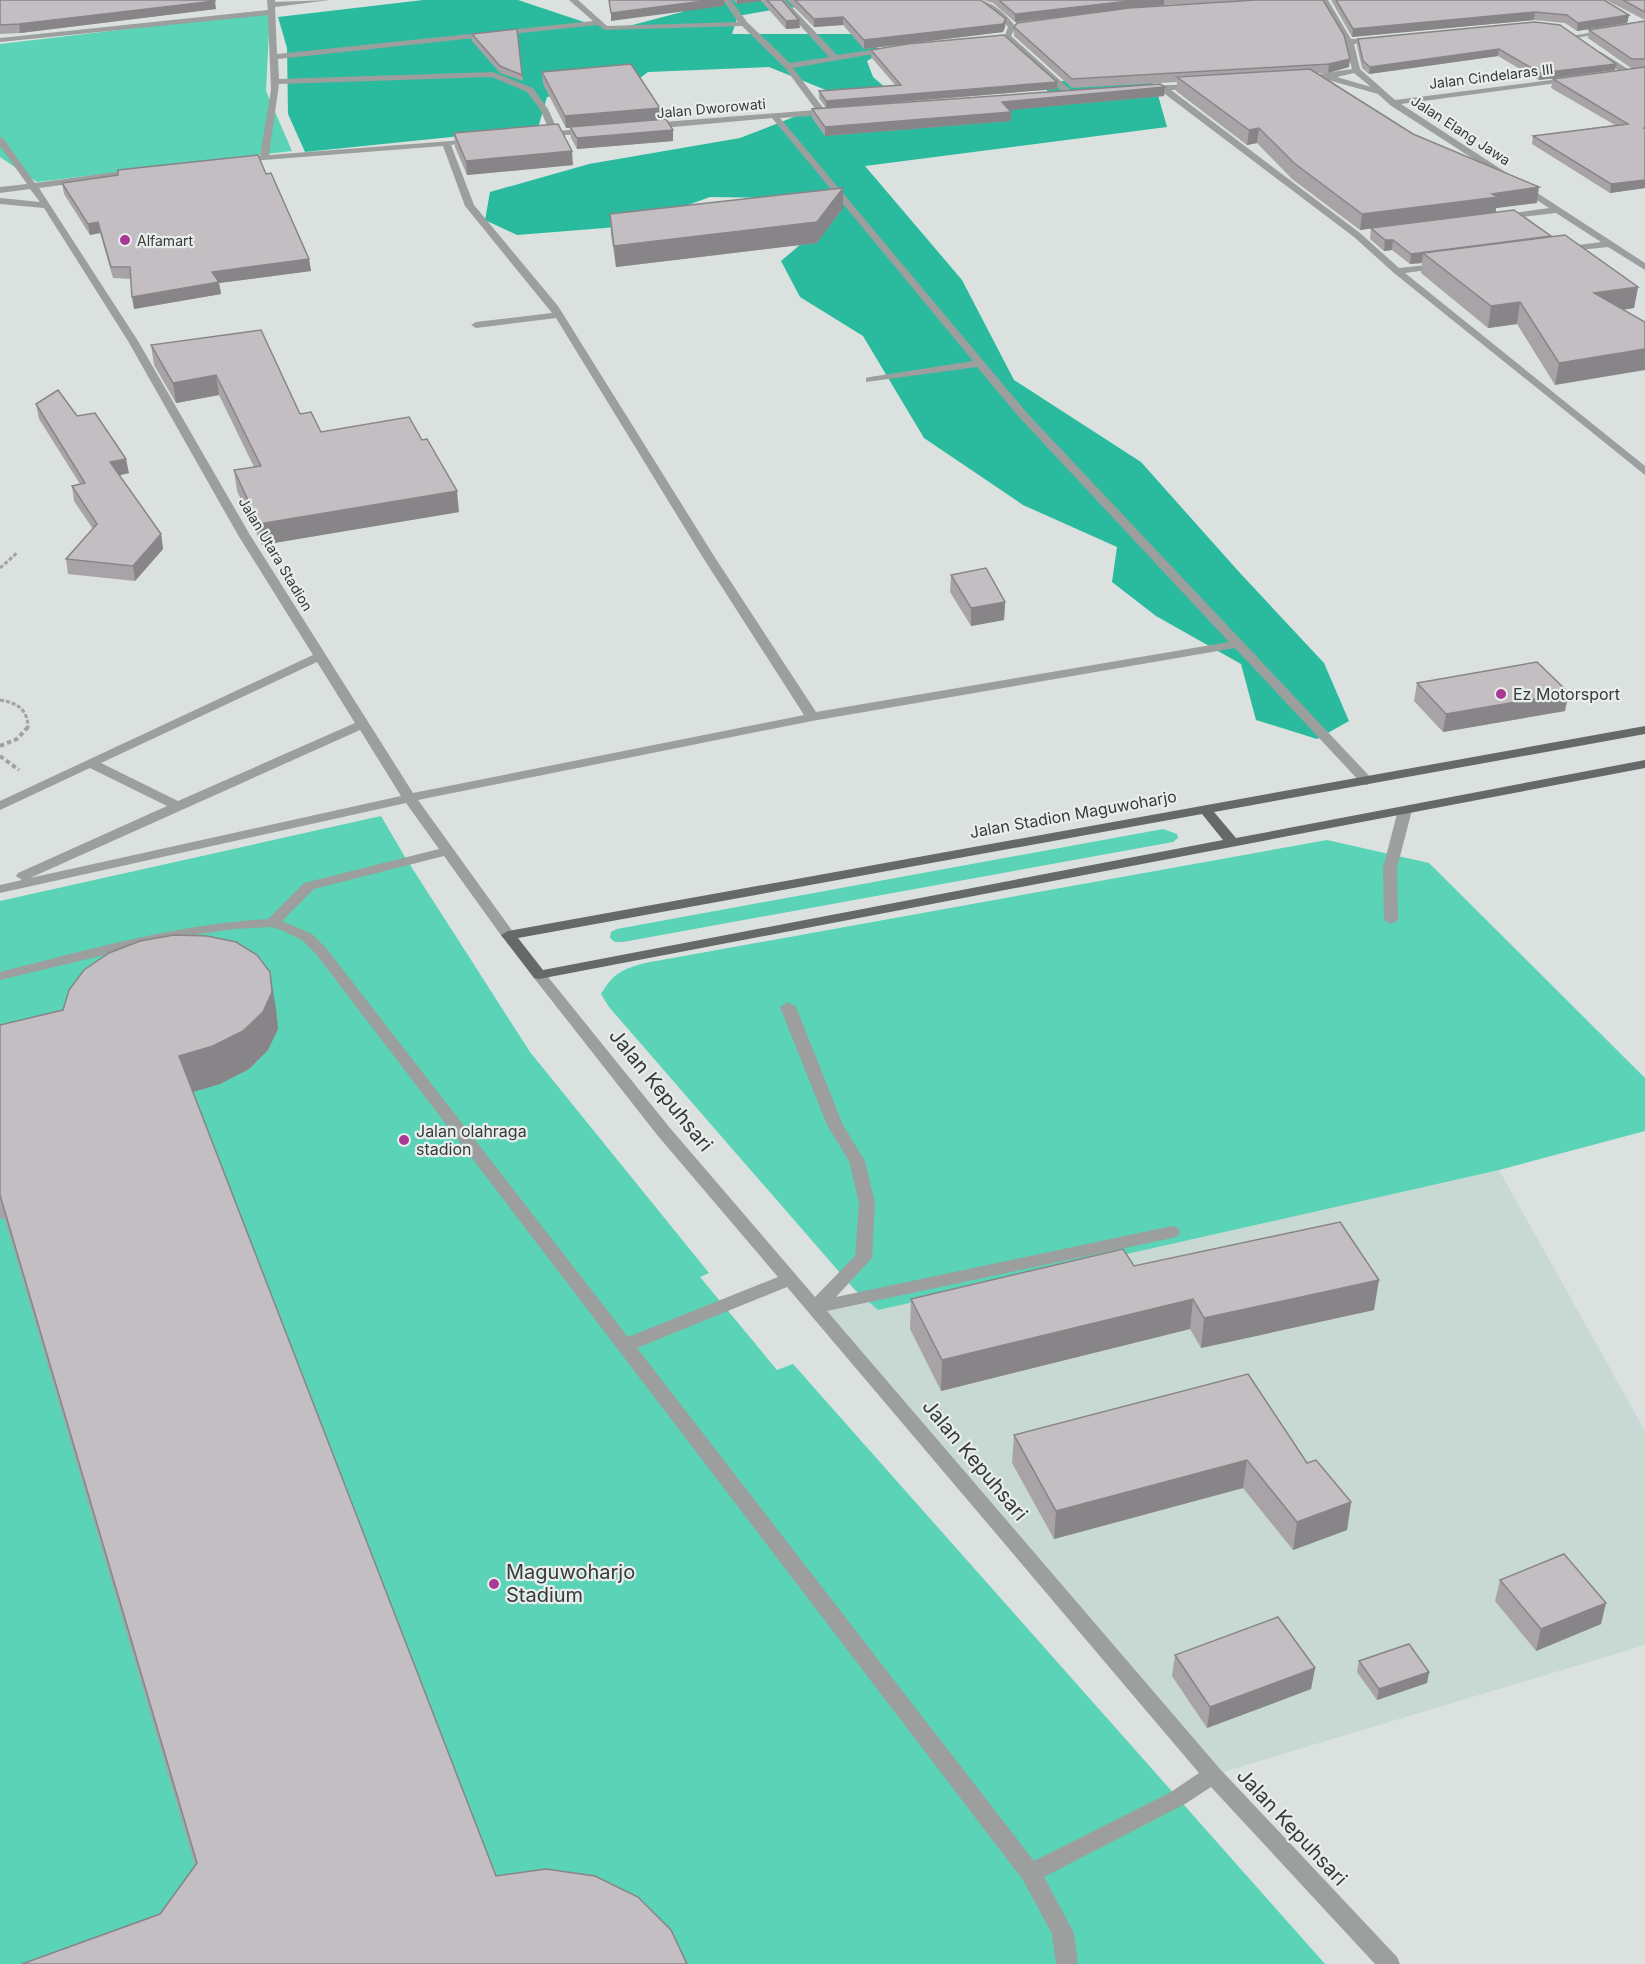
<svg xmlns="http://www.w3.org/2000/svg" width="1645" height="1964" viewBox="0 0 1645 1964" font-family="Inter,sans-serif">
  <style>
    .built { fill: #c8d8d3 }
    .green { fill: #5ad3b7 }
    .forest { fill: #2abb9e }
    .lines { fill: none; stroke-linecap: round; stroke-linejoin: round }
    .path-far1 { stroke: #9fa4a3; stroke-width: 3; stroke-dasharray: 4 2; stroke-linecap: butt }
    .path { stroke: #9fa4a3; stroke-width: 4; stroke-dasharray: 4.5 3; stroke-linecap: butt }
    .minor { fill: #9c9f9e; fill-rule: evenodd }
    .major { fill: #656a69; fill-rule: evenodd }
    .wall { fill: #a8a3a7; fill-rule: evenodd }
    .shaded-wall { fill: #888588 }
    .building { fill: #c3bec2; stroke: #888588; stroke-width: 1.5 }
    .poi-dot { fill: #a93995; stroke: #e7eeec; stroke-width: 2 }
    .labels { text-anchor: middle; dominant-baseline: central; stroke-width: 4.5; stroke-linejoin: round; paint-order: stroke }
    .far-street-label { font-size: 14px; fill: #373a39; stroke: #e7eeec }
    .far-poi-label { font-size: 14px; fill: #373a39; stroke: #e7eeec; text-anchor: start }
    .poi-label { font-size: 16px; fill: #373a39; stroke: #e7eeec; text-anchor: start }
    .street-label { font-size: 16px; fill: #373a39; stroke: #e7eeec }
    .near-street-label { font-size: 20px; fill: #373a39; stroke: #e7eeec }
    .near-poi-label { font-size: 20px; fill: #373a39; stroke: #e7eeec; text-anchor: start }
  </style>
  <rect width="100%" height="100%" fill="#dae1df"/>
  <!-- built -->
  <path class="built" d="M1499 1170 1645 1431V1645L1213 1775 817 1307Z"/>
  <!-- green -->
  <g class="green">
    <path d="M270 12 266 91 292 151 37 182 0 157V44Z"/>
    <path d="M381 816 405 857 530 1052 709 1273 700 1277 777 1370 793 1364 1325 1964H0V901Z"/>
    <path d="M1163 829 1177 834 1178 838 1173 842 623 942H615L610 938 611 932 617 929Z"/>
    <path d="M1327 840 1429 863 1645 1078V1131L1499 1170 878 1310 854 1289 609 1007 601 994C613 973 623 969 645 963Z"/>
  </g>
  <!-- forest -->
  <g class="forest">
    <path d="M423 0H518L587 23 621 28 682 12 696 0H848L850 2 777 9 738 16 732 34H862L882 52 867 61 873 77 887 89 838 95 769 67 648 72 631 85 547 97 538 128 305 152 288 114 287 48 278 17Z"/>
    <path d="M1182 67 1145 88H1156L1167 127 865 166 962 280 1014 380 1141 462 1240 573 1324 663 1349 721 1317 739 1256 720 1241 664 1156 616 1112 582 1117 547 1023 505 924 438 863 336 800 297 781 261 828 221 791 198 710 197 630 226 517 235 485 220 490 192 589 164 740 138 804 113 1048 94 1045 83Z"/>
  </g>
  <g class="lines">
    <!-- path-far1 -->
    <g class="path-far1">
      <path d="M0 568 17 553"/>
      <path d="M0 700C17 703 28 709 28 728"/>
    </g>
    <!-- path -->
    <g class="path">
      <path d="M0 746 17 739 29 726"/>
      <path d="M0 756 19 770"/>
    </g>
    <!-- minor -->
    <g class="minor">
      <path d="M267 0H275V2L330 0 275 7 277 54 593 21 569 0H578L607 26 738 22 723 0H731L747 22 790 63 829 57 777 0H785L837 55 893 47V51H890L793 68 824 109 834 111 822 115 780 118 1027 413 1374 781 1367 785 1362 784 1235 648 812 721 418 800 513 932 515 935 513 938H503L444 856 314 889 282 921 312 934 326 948 628 1337 778 1277 658 1136 534 978 532 975 534 972H544L670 1128 815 1297 855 1256 859 1203 849 1161 827 1125 780 1007 788 1002 796 1007 843 1125 865 1161 875 1203 872 1258 836 1297 1172 1226 1178 1228 1180 1232 1178 1236 1172 1238 827 1311 1220 1769 1397 1957 1400 1964H1375L1211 1787 1185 1804 1044 1877 1074 1933 1078 1964H1056L1052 1934 1023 1880 316 954 302 940 281 930 271 927 233 929 175 938 0 980V972C88 950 177 924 268 919L304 883 439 849 406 803 0 893V885L22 880 16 876 18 873 167 806 90 768 0 810V801L313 655 238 535 128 341 44 208 0 204V198L40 202 30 189 0 193V187L27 184 0 146V137L3 138 35 183 137 169 141 172 137 175 39 188 138 341 250 535 413 793 804 715 702 556 556 318 476 328 471 325 476 322 552 313 465 206 443 146 238 162V158L260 156 271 90 268 15 0 42V38L268 10ZM597 25 605 30 742 26 785 68 816 110 651 123 647 126 651 129 772 118 973 361 870 377 866 378V382L977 367 1019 417 1229 642 816 712 714 556 558 306 474 205 451 145 478 141 477 139 269 155 279 84 492 77 527 92 540 109 550 132 540 133V137L594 133V129L591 128 558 131 548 109 533 88 493 72 279 79 278 59ZM317 662 355 723 178 801 101 763ZM360 730 401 796 30 878ZM787 1287 1199 1773 1171 1792 1034 1861 637 1348Z"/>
      <path d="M975 0C992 0 1006 14 1016 27L1011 36 1072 91V95H1066L1004 38 1008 27 1001 19Z"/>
      <path d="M1320 0H1328L1351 39 1379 38V42H1376L1354 44 1360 69 1395 100 1575 77V81H1572L1401 104 1645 263V270L1608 247 1561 252 1559 250 1564 247 1601 242 1556 213 1497 220 1495 218 1500 215 1549 208 1390 105 1378 94 1328 80 1300 81 1299 79C1305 75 1340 71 1352 69L1345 42ZM1354 73 1371 87 1337 77Z"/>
      <path d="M1645 23V27L1575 38 1571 36Z"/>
      <path d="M1601 52 1631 71V75H1625L1598 56 1597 54Z"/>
      <path d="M1198 84V88L1195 89 1171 90 1360 233 1399 268 1445 263 1447 265 1442 268 1405 273 1645 466V475L1394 273 1354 237 1161 91 1144 92 1140 89 1144 86Z"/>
      <path d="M1405 806 1412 810 1397 868 1398 920 1391 924 1384 920 1383 868 1398 810Z"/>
    </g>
    <!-- major -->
    <path class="major" d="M1645 726V734L1214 812 1236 838 1645 760V768L539 979 534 978 501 935 508 931ZM1202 814 1223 840 543 970 518 938Z"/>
  </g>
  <!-- wall -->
  <g class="wall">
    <path d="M0 0 216 9 20 33 0 34Z"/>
    <path d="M733 0H782L800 28 786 29 761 1 737 4Z"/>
    <path d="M787 0H981L1005 27 1003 32 864 49 843 25 814 27Z"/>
    <path d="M983 0H1323L1349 67 1328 73H1317L1413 134 1537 203 1496 208V212L1551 236 1638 287 1634 308 1623 310 1555 385 1517 324 1488 328 1421 273 1422 263 1410 264 1392 250 1384 251 1370 239 1371 228 1360 230 1292 179 1257 143 1247 145 1176 91 1177 82 1072 88 1014 36V27L1102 12 1015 22 993 3ZM1227 2 1140 8 1164 5Z"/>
    <path d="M1331 0H1604L1629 15 1627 23 1577 31 1565 23 1534 20 1352 37Z"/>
    <path d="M1606 0H1645V20Z"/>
    <path d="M1645 21V188L1610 193 1532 144 1533 136 1615 125 1551 88 1553 79 1638 68H1631L1588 38 1589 30Z"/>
    <path d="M1535 22 1616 64 1615 70 1539 80 1498 56 1369 74 1362 68 1357 46 1358 39Z"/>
    <path d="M517 29 523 81 500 73 472 41V34Z"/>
    <path d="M871 50 1057 89 826 108 819 98V91L896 86 871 57Z"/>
    <path d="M542 72 660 119 673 130V141L577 149 571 138 570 128H566L543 84Z"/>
    <path d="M1165 87 1164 96 1009 110 1011 112V121L825 136 812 118V109Z"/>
    <path d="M454 133 573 165 467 175 455 147Z"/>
    <path d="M266 174 309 259 311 271 219 283 221 294 134 309 131 279 113 278 100 233 90 235 64 194 62 183Z"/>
    <path d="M843 188V208L817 243 616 267 611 235 610 214Z"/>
    <path d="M151 345 300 414 321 432 459 512 262 545 237 491 234 470 254 467 219 395 176 403 154 365Z"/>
    <path d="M36 404 77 416 129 473 119 475 161 534 163 549 135 581 68 574 66 559 93 529 74 501 72 486 80 484 39 419Z"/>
    <path d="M951 575 1005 602 1004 620 971 626 950 592Z"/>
    <path d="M1417 683 1565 711 1443 732 1414 701Z"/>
    <path d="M276 1009 278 1029 268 1050 249 1069 220 1084 193 1092 496 1876 160 1914 195 1865 5 1219 0 1218V1025Z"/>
    <path d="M1134 1266 1374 1310 1201 1348 1190 1329 941 1391 910 1329 911 1299Z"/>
    <path d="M1014 1435 1307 1463 1351 1502 1347 1530 1293 1550 1243 1488 1054 1539 1012 1463Z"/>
    <path d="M1500 1580 1601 1624 1536 1651 1495 1601Z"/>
    <path d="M1175 1655 1315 1668 1311 1689 1207 1728 1172 1676Z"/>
    <path d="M1359 1661 1429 1672 1427 1683 1377 1700 1357 1672Z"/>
  </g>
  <!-- shaded-wall -->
  <g class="shaded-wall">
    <path d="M711 0H724V6L611 21V13Z"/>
    <path d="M737 0H761V1L737 4Z"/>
    <path d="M1138 0H1164V5L1015 22V14Z"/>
    <path d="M215 1 216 9 20 33 19 24Z"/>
    <path d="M1535 12 1534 20 1352 37 1353 29Z"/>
    <path d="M1629 15 1627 23 1577 31 1578 23Z"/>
    <path d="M843 17V25L814 27V19Z"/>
    <path d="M1006 19 1005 27 1003 32 864 49V40Z"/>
    <path d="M799 20 800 28 786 29V21Z"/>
    <path d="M1499 49 1498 56 1369 74 1370 67Z"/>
    <path d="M1350 59 1349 67 1328 73 1329 64Z"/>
    <path d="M1616 64 1615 70 1539 80 1540 73Z"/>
    <path d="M1057 82V89L826 108V101Z"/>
    <path d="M1165 87 1164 96 1001 111 1002 102Z"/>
    <path d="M660 108V121L566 128 565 116Z"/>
    <path d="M1011 112V121L825 136V127Z"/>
    <path d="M1259 128 1257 143 1247 145 1249 130Z"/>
    <path d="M673 130V141L577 149V138Z"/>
    <path d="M572 151 573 165 467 175 466 161Z"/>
    <path d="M1645 180V188L1610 193 1611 184Z"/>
    <path d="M1539 187 1537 203 1496 208V212L1360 230 1362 214 1492 194Z"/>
    <path d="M843 188V208L817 243 616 267 614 246Z"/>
    <path d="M98 222 100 233 90 235 88 224Z"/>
    <path d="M1551 236 1423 253 1422 263 1410 264 1411 254Z"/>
    <path d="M1385 240H1393L1392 250 1384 251Z"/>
    <path d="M309 259 311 271 219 283 221 294 134 309 132 297 212 272Z"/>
    <path d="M1638 287 1634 308 1590 314 1594 293Z"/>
    <path d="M1520 302 1517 324 1488 328 1491 306Z"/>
    <path d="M1645 349V370L1555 385 1559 363Z"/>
    <path d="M216 375 219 395 176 403 173 383Z"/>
    <path d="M126 459 129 473 113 477 110 462Z"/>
    <path d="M457 491 459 512 262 545 259 524Z"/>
    <path d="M161 534 163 549 135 581 133 566Z"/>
    <path d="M1005 602 1004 620 971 626V608Z"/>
    <path d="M1569 693 1565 711 1443 732 1446 714Z"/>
    <path d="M270 972 276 1009 278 1029 268 1050 249 1069 220 1084 186 1094 179 1056Z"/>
    <path d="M1379 1280 1374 1310 1201 1348 1204 1318Z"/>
    <path d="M1193 1299 1190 1329 941 1391 942 1360Z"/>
    <path d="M1247 1460 1243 1488 1054 1539 1056 1511Z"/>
    <path d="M1351 1502 1347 1530 1293 1550 1297 1522Z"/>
    <path d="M1606 1603 1601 1624 1536 1651 1541 1629Z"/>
    <path d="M1315 1668 1311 1689 1207 1728 1210 1707Z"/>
    <path d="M1429 1672 1427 1683 1377 1700 1379 1689Z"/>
  </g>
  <!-- building -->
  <g class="building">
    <path d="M0 0H214L215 1 19 24 0 25Z"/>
    <path d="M609 0H711L611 13Z"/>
    <path d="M767 0H782L799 20 786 21Z"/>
    <path d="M795 0H981L1006 19 1003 24 864 40 843 17 814 19Z"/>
    <path d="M999 0H1138L1015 14Z"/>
    <path d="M1256 0H1323L1344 35 1350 59 1329 64 1072 79 1014 27 1017 23 1129 8Z"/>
    <path d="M1336 0H1604L1629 15 1578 23 1567 15 1535 12 1353 29Z"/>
    <path d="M1623 0H1645V12Z"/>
    <path d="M1645 21V59H1632L1589 30Z"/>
    <path d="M1535 22 1560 25 1616 64 1540 73 1499 49 1370 67 1363 61 1358 39Z"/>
    <path d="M517 29 522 75 500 66 472 34Z"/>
    <path d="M1004 35 1057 82 826 101 819 91 901 85 871 50 907 44Z"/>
    <path d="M631 64 660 108 565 116 542 72Z"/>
    <path d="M1645 67V127L1644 128H1645V180L1611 184 1533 136 1628 124 1553 79Z"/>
    <path d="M1310 69 1413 134 1539 187 1492 194 1498 197 1362 214 1294 163 1259 128 1249 130 1177 77Z"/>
    <path d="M1160 84 1165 87 1002 102 1011 112 825 127 812 109Z"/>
    <path d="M666 119 673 130 577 138 570 127Z"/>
    <path d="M558 124 572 151 466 161 454 133Z"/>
    <path d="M258 155 266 174 271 173 309 259 212 272 219 282 132 297 130 267H111L98 222 88 224 62 183 118 175V170Z"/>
    <path d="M843 188 817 222 614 246 610 214Z"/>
    <path d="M1514 210 1551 236 1411 254 1393 240H1385L1371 228Z"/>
    <path d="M1565 235 1638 287 1594 293 1645 322V349L1559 363 1520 302 1491 306 1423 253Z"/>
    <path d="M261 330 300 414 311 412 321 432 409 417 422 440 427 439 457 491 259 524 234 470 261 466 216 375 173 383 151 345Z"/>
    <path d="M58 390 77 416 95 413 126 459 110 462 161 534 133 566 66 559 97 524 72 486 85 483 36 404Z"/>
    <path d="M986 568 1005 602 971 608 951 575Z"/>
    <path d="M1537 662 1569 693 1446 714 1417 683Z"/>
    <path d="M174 935 207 936 236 942 257 955 270 972 272 992 263 1012 243 1031 213 1046 179 1056 496 1876 546 1869 595 1876 638 1897 671 1930 687 1964H22L160 1914 197 1863 0 1195V1025L63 1010 69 990 84 970 109 953 140 941Z"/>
    <path d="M1340 1222 1379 1280 1204 1318 1193 1299 942 1360 911 1299 1123 1249 1134 1266Z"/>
    <path d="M1248 1374 1307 1463 1316 1460 1351 1502 1297 1522 1247 1460 1056 1511 1014 1435Z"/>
    <path d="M1564 1554 1606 1603 1541 1629 1500 1580Z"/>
    <path d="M1278 1617 1315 1668 1210 1707 1175 1655Z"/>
    <path d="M1409 1644 1429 1672 1379 1689 1359 1661Z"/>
  </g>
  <!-- markers -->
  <g class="poi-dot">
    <circle cx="125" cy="240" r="6"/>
    <circle cx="1501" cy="694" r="6"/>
    <circle cx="404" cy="1140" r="6"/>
    <circle cx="494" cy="1584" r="6"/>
  </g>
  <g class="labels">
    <!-- far-street labels -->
    <g class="far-street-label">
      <text transform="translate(1491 76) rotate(-7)">Jalan Cindelaras III</text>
      <text transform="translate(711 108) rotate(-5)">Jalan Dworowati</text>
      <text transform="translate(1461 130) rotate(33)">Jalan Elang Jawa</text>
      <text transform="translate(276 554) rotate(59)">Jalan Utara Stadion</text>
    </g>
    <!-- far-poi labels -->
    <g class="far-poi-label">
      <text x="137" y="240">Alfamart</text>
    </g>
    <!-- poi labels -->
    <g class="poi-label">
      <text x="1513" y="694">Ez Motorsport</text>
      <text x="416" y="1131">Jalan olahraga<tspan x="416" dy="18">stadion</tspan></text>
    </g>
    <!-- street labels -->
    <g class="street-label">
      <text transform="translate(1073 814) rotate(-10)">Jalan Stadion Maguwoharjo</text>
    </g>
    <!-- near-street labels -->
    <g class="near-street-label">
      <text transform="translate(661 1090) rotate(51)">Jalan Kepuhsari</text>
      <text transform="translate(975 1460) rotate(50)">Jalan Kepuhsari</text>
      <text transform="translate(1292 1827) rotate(47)">Jalan Kepuhsari</text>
    </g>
    <!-- near-poi labels -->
    <g class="near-poi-label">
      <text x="506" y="1572">Maguwoharjo<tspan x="506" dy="23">Stadium</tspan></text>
    </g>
  </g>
</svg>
